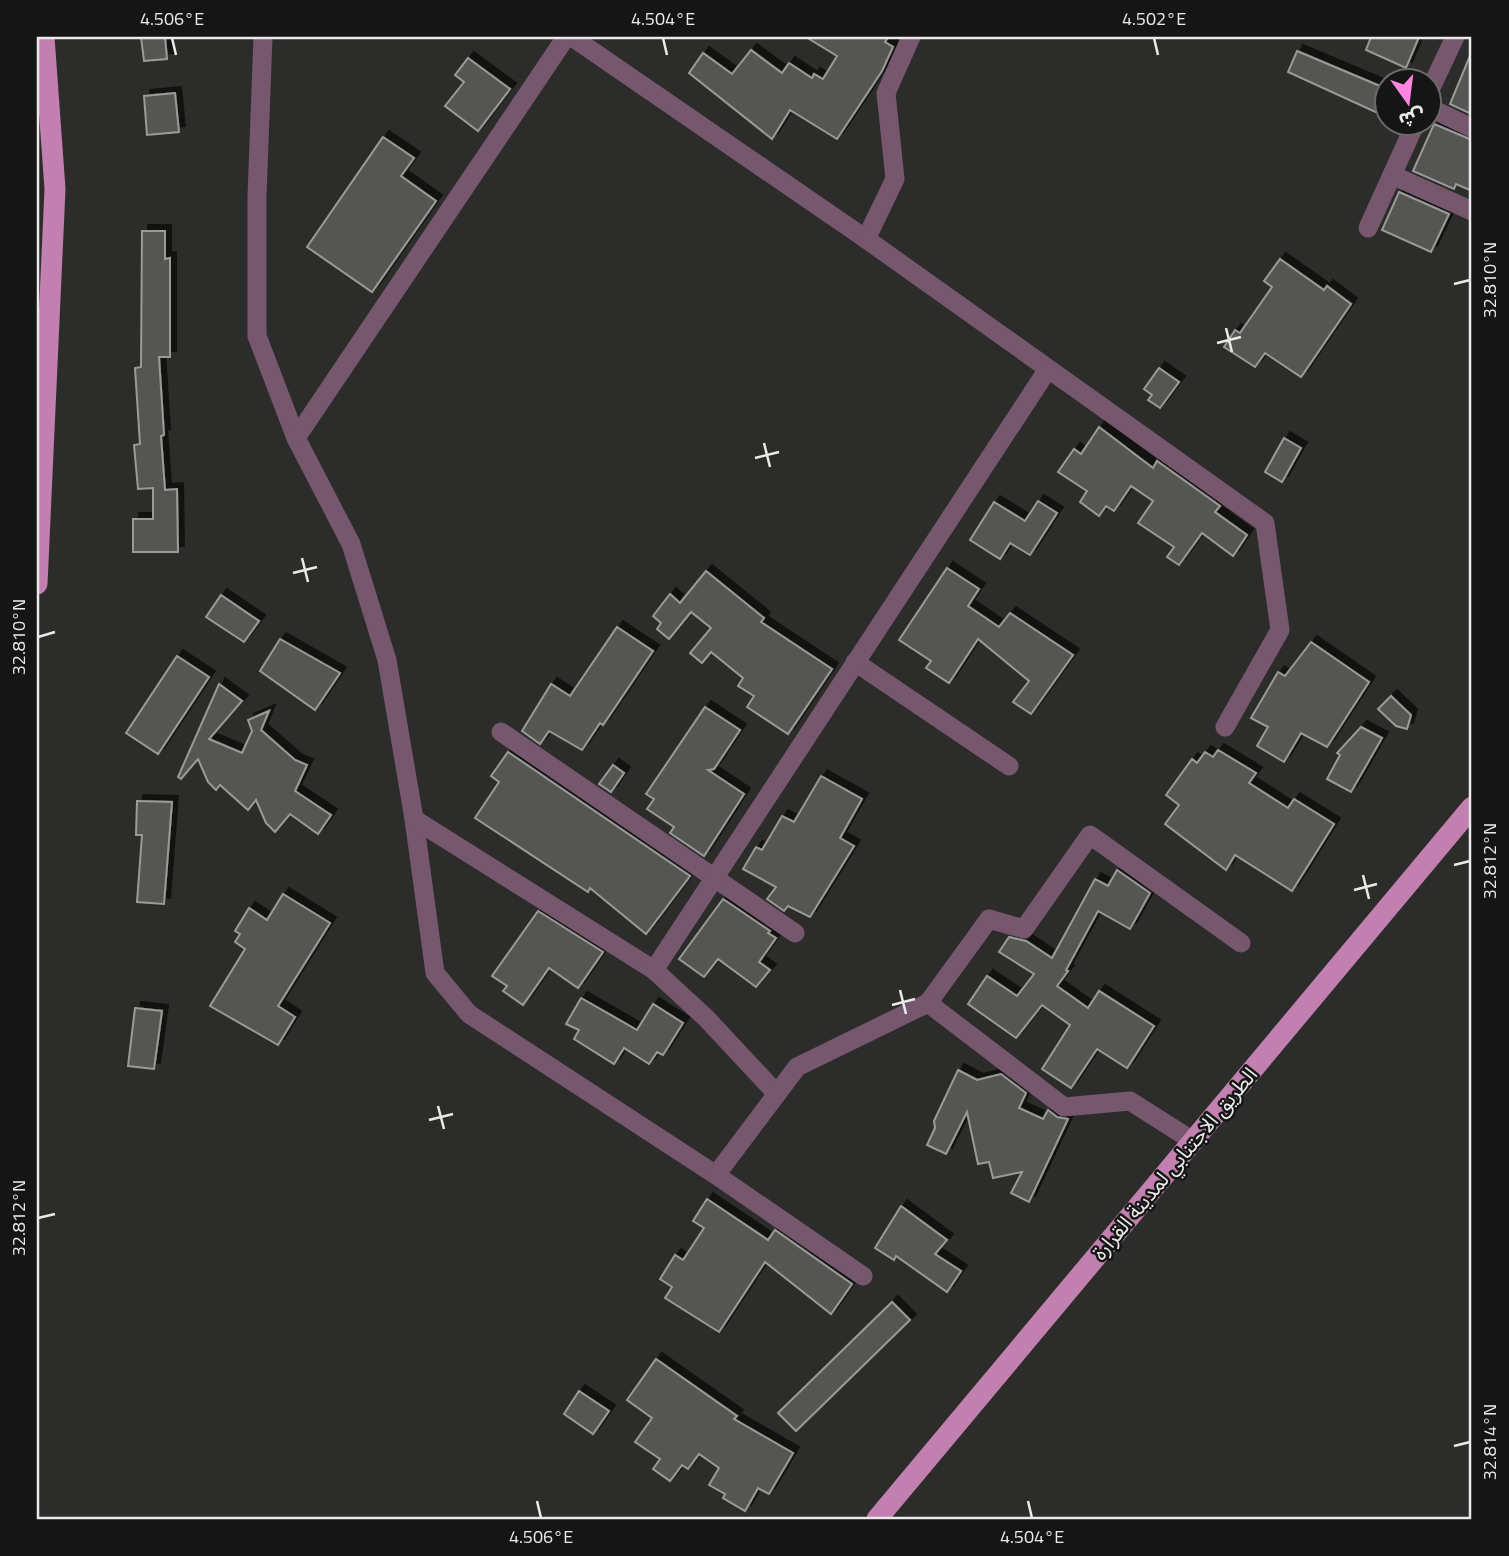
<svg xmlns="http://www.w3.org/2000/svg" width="1509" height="1556" viewBox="0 0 1509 1556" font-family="'Titillium Web','Noto Sans Arabic',sans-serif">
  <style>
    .building { fill: #545552; stroke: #999b97; stroke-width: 2; filter: url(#shadow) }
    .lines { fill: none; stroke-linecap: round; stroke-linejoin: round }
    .minor { stroke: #77576e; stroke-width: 19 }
    .major { stroke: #c180af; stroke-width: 21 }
    .ticks { fill: none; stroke: #eaebe9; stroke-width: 2.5 }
    .labels { text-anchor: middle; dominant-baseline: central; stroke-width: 5; stroke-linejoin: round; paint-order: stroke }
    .street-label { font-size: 21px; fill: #eaebe9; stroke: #141514 }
    .neatline { fill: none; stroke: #eaebe9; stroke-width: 2.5 }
    .ticks-label { font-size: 18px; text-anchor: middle; fill: #eaebe9 }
  </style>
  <defs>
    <filter id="shadow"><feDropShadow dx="6" dy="-6" stdDeviation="0" flood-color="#0009"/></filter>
  </defs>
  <rect width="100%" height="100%" fill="#2c2d2a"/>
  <!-- building -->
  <g class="building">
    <path d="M141 37H165L167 59 144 61Z"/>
    <path d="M806 37H888L885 42 893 47 882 71 837 139 790 110 772 139 689 73 703 53 732 74 751 50 782 73 789 63 812 78 814 74 823 79 837 56Z"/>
    <path d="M1371 37H1419L1406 68 1366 50Z"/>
    <path d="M1297 51 1387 89V106L1382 115 1288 72Z"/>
    <path d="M1472 51V106L1469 113 1450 104Z"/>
    <path d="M468 58 510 89 478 131 445 106 464 82 455 75Z"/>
    <path d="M175 93 179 132 147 135 144 96Z"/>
    <path d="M1434 124 1472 140V191L1456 184 1454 189 1413 171Z"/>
    <path d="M383 137 414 158 401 176 436 201 372 292 307 247Z"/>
    <path d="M1399 192 1449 214 1431 252 1382 230Z"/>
    <path d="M142 231H165V259L170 258V357H159L164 435 161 436 165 490 177 489 178 552H133V519H153V488L138 489 134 445 140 444 135 368 141 367Z"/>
    <path d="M1280 259 1324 290 1327 286 1351 304 1301 377 1265 353 1255 367 1224 347 1235 330 1240 333 1272 287 1264 281Z"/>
    <path d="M1159 368 1179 382 1160 408 1148 400 1152 395 1144 389Z"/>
    <path d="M1099 427 1153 468 1157 461 1220 506 1215 512 1247 535 1233 556 1202 533 1179 565 1167 557 1174 547 1138 523 1153 501 1131 486 1114 511 1106 506 1099 516 1080 502 1087 491 1058 472 1074 449 1081 454Z"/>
    <path d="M1284 438 1301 448 1282 482 1265 472Z"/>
    <path d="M1038 501 1057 513 1030 555 1010 543 1000 559 970 540 994 502 1025 521Z"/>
    <path d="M947 568 979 589 968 606 999 627 1010 613 1073 655 1031 714 1013 702 1029 681 978 639 949 683 926 668 931 661 899 640Z"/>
    <path d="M706 571 764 618 761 622 832 669 788 734 747 707 754 696 738 686 743 678 711 652 702 663 690 653 711 628 691 612 669 639 657 629 661 623 653 616 670 594 680 603Z"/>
    <path d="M221 595 259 621 244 642 206 617Z"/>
    <path d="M617 627 653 651 603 725 600 723 582 750 549 731 540 744 522 731 551 684 570 696Z"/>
    <path d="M280 639 340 673 315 710 260 671Z"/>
    <path d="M1311 642 1369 682 1327 747 1301 733 1284 762 1257 746 1268 727 1251 718 1278 672 1285 676Z"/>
    <path d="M177 656 209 677 158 754 126 733Z"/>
    <path d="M219 684 242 701 209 739 242 753 252 731 248 720 269 711 261 730 295 760 307 765 295 791 331 815 318 834 290 814 275 832 266 823 256 800 248 810 220 785 216 790 208 782 198 759 181 779 178 777Z"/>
    <path d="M1391 696 1411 715 1407 729 1396 726 1378 709Z"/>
    <path d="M705 707 740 730 714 769 708 770 744 794 704 856 670 833 674 827 647 809 654 799 646 794Z"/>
    <path d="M1361 727 1382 738 1351 792 1327 779 1340 755 1337 753Z"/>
    <path d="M1218 750 1256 773 1249 783 1288 808 1294 799 1334 824 1292 891 1235 855 1226 870 1165 824 1179 805 1166 795 1192 759 1197 763 1205 752 1213 757Z"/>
    <path d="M508 752 690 876 646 934 590 888 588 892 475 818 499 782 491 776Z"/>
    <path d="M613 765 624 773 611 792 599 784Z"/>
    <path d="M821 776 862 799 840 838 854 846 810 917 788 906 784 911 767 899 776 887 743 869 756 847 762 850 782 816 794 822Z"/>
    <path d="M137 801 172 802 164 904 137 902 142 835H136Z"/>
    <path d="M1117 870 1150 893 1130 929 1098 911 1066 970 1068 971 1057 986 1088 1008 1099 991 1154 1026 1127 1068 1097 1049 1071 1088 1042 1069 1070 1025 1042 1005 1016 1038 968 1004 987 976 1017 996 1034 974 999 952 1009 937 1026 941 1052 958 1095 879 1108 886Z"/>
    <path d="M283 894 330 923 278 1006 295 1017 278 1045 210 1006 245 949 235 942 240 934 235 931 249 908 267 920Z"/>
    <path d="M723 899 770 931 768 933 776 938 759 962 770 970 756 987 718 959 704 977 679 959Z"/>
    <path d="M538 911 603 952 578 988 549 968 523 1005 503 991 507 986 492 976Z"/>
    <path d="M581 998 637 1030 653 1004 683 1023 663 1055 657 1052 649 1064 624 1048 614 1064 574 1039 579 1030 566 1024Z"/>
    <path d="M135 1008 162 1011 154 1069 128 1066Z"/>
    <path d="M958 1070 977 1080 1001 1074 1026 1093 1019 1108 1043 1119 1048 1110 1057 1117 1068 1119 1029 1202 1011 1193 1022 1172 993 1178 989 1162 978 1164 967 1112 946 1154 927 1145 935 1128 934 1121Z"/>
    <path d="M707 1199 768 1240 775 1230 852 1284 831 1314 765 1262 719 1332 665 1298 672 1287 660 1279 675 1255 683 1260 704 1228 693 1221Z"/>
    <path d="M901 1206 947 1240 935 1254 961 1271 947 1292 896 1256 894 1260 875 1248Z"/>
    <path d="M892 1302 910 1320 796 1431 778 1413Z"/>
    <path d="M656 1359 737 1416 734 1419 793 1453 769 1494 758 1488 745 1511 723 1498 725 1494 709 1485 719 1468 699 1454 688 1469 682 1465 670 1481 653 1469 660 1459 635 1442 652 1418 627 1400Z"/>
    <path d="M579 1391 609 1411 593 1434 564 1414Z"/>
  </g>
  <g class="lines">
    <!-- minor -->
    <g class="minor">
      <path d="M263 37 257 196V336L296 438 351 544 387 660 414 819 435 973 469 1014 716 1175"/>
      <path d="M572 37 866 239 895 179 886 93 911 37"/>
      <path d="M1428 94 1455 37"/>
      <path d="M1428 107 1472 128"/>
      <path d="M1392 175 1472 211"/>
      <path d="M1368 228 1416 122"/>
      <path d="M866 239 1265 523 1280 630 1225 727"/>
      <path d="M296 438 566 37"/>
      <path d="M855 662 1009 766"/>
      <path d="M501 732 795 933"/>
      <path d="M414 819 654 970 706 1018 777 1094"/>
      <path d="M654 970 1048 369"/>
      <path d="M928 1003 989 919 1024 929 1090 835 1241 943"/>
      <path d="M863 1276 716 1175 797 1067 928 1003 1064 1107 1130 1101 1193 1141"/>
    </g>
    <!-- major -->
    <g class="major">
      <path d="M37 584 55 189 44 37"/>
      <path d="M877 1519 1472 807"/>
    </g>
  </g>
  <!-- ticks -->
  <path class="ticks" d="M172 38 176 55M663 38 667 55M1154 38 1158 55M1454 284 1470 280M1226 328 1232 352M1217 343 1241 337M764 443 770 467M755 458 779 452M302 558 308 582M293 573 317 567M38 637 55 632M1454 865 1470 861M1363 875 1369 899M1354 890 1377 884M900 990 906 1014M892 1005 915 999M438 1106 444 1129M429 1120 453 1114M38 1218 55 1214M1454 1446 1470 1442M537 1501 541 1518M1028 1501 1032 1518"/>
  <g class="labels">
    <!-- street labels -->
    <g class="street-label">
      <text transform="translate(1174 1163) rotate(-50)">الطريق الاجتنابي لمدينة القرارة</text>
    </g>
  </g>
  <!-- border -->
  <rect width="1509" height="1556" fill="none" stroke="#141514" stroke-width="77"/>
  <!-- north arrow -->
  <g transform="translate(1408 102) rotate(166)"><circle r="33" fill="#141514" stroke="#6a6b69" stroke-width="2"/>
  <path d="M0-5L12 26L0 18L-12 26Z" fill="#fe86e0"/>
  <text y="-10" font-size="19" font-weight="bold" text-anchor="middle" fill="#eaebe9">ش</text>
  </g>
  <rect x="38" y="38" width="1432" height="1480" class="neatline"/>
  <g class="ticks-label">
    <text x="172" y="25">4.506°E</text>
    <text x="663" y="25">4.504°E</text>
    <text x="1154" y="25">4.502°E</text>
    <text transform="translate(1490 280) rotate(-90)" y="6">32.810°N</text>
    <text transform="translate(19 637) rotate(-90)" y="6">32.810°N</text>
    <text transform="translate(1490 861) rotate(-90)" y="6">32.812°N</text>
    <text transform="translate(19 1218) rotate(-90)" y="6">32.812°N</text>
    <text transform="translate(1490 1442) rotate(-90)" y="6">32.814°N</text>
    <text x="541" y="1543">4.506°E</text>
    <text x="1032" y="1543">4.504°E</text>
  </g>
</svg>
